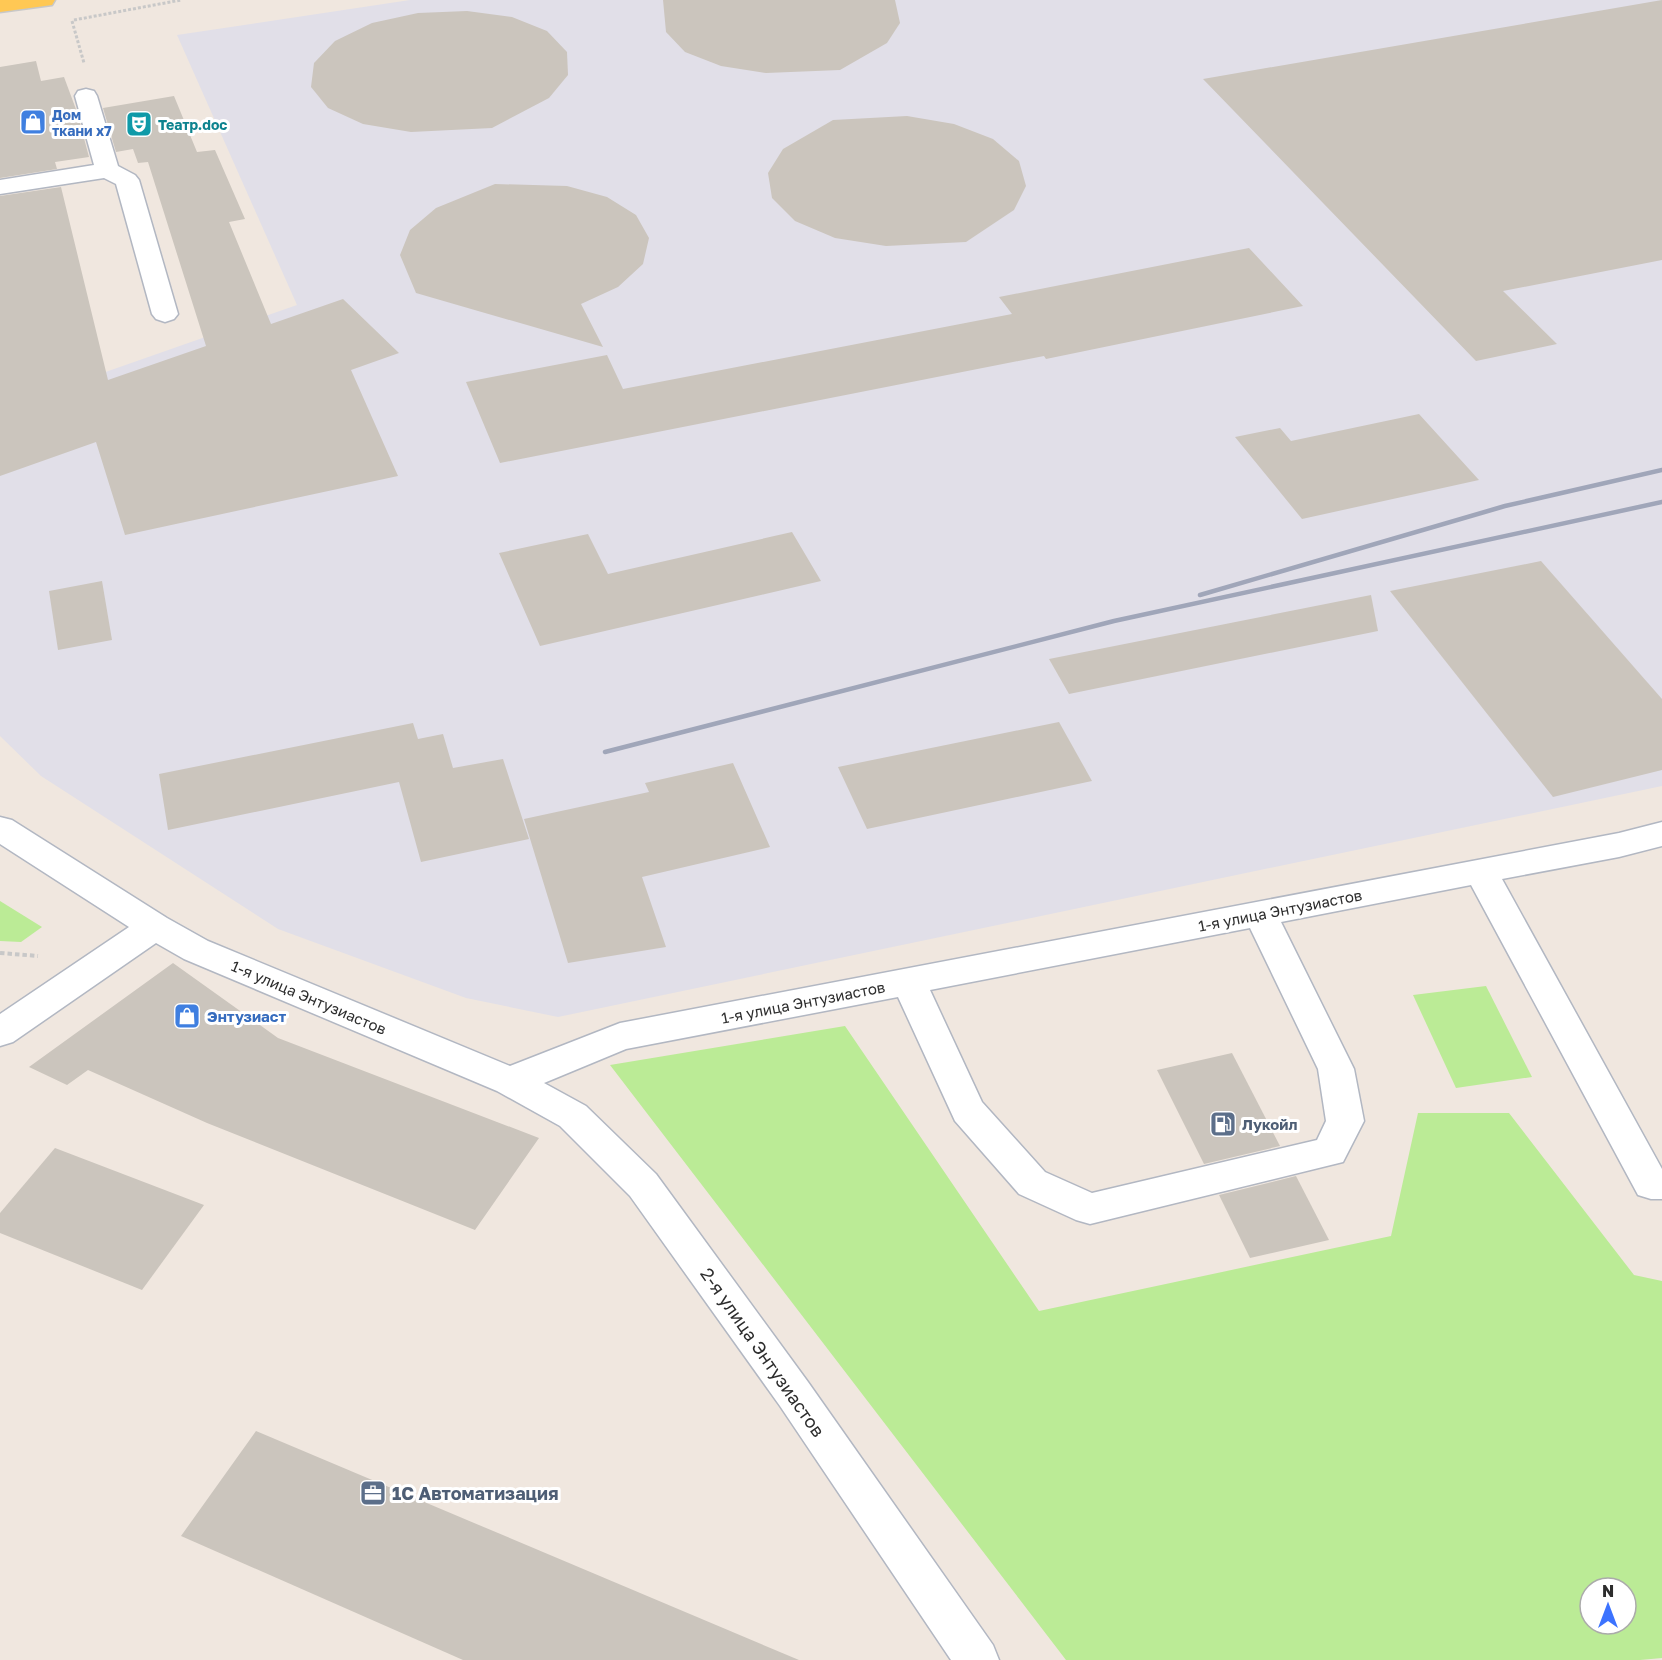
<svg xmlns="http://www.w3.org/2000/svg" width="1662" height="1660" viewBox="0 0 1662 1660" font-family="'Golos Text',sans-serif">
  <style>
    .industrial { fill: #e1dfe8 }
    .green { fill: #bbeb96; fill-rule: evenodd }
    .building { fill: #cbc5bd }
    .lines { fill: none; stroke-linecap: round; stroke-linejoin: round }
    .minor-casing { stroke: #b2b7c2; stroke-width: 3 }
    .major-casing { stroke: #c8c8c8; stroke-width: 3 }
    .path-far1 { stroke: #c8c8c8; stroke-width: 3; stroke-dasharray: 3 2; stroke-linecap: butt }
    .path { stroke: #c8c8c8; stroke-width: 4; stroke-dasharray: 4.5 3; stroke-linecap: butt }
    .minor { fill: #fff; fill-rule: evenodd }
    .major { fill: #ffc854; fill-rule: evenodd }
    .rail { stroke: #a0a6b9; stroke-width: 4.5 }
    .labels { text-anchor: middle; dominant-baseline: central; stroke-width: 6; stroke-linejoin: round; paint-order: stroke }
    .far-shop-label { font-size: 14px; font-weight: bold; fill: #366cbe; stroke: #fff; text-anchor: start }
    .far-culture-label { font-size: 14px; font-weight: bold; fill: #0d838f; stroke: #fff; text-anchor: start }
    .street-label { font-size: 15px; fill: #2d2d2d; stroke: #fff }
    .shop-label { font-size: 15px; font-weight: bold; fill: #366cbe; stroke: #fff; text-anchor: start }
    .service-label { font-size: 15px; font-weight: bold; fill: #4e5e75; stroke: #fff; text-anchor: start }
    .near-street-label { font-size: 18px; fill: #2d2d2d; stroke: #fff }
    .near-service-label { font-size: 18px; font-weight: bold; fill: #4e5e75; stroke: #fff; text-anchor: start }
  </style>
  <rect width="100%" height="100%" fill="#f0e7df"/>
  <!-- industrial -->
  <path class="industrial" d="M410 0H1662V786L558 1017 466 998 278 929 41 776 0 736V409L297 305 177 35Z"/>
  <!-- green -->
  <g class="green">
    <path d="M0 901 42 927 21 942 0 941Z"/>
    <path d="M1486 986 1532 1077 1456 1088 1413 995Z"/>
    <path d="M845 1026 1039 1311 1391 1236 1418 1113H1509L1634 1275 1662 1281V1658L1640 1660H1066L610 1065ZM1590 1588H1626V1624H1590Z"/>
  </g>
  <!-- building -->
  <g class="building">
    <path d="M663 0H895L900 23 887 43 840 70 766 73 721 66 685 52 666 32Z"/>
    <path d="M1662 0V260L1503 291 1557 344 1476 361 1203 79Z"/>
    <path d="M467 11 512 17 547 31 567 52 568 75 549 98 492 128 411 132 363 124 328 108 311 87 314 63 335 41 372 23 418 13Z"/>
    <path d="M36 61 41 81 64 77 77 112 89 157 55 162 57 169 0 178V67Z"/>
    <path d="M174 96 197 152 215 150 245 219 229 222 271 324 343 299 399 353 351 370 398 476 125 535 96 442 0 476V196L61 187 108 380 206 346 148 162 138 163 133 149 116 152 103 108Z"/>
    <path d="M907 116 954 124 993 139 1019 161 1026 186 1014 210 966 242 886 246 835 238 795 221 772 198 768 173 783 149 833 120Z"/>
    <path d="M495 184 567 186 607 197 636 215 649 238 643 264 618 287 581 304 603 347 416 293 400 255 410 230 436 208Z"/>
    <path d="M1249 248 1303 306 1046 359 1044 356 500 463 466 382 607 355 623 389 1012 314 999 297Z"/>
    <path d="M1419 414 1479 480 1302 519 1235 437 1280 428 1291 441Z"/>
    <path d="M792 532 821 581 540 646 499 553 588 534 608 574Z"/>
    <path d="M1541 561 1662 699V770L1553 797 1390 591Z"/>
    <path d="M102 581 112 640 58 650 49 591Z"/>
    <path d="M1371 595 1378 631 1069 694 1049 659Z"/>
    <path d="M1059 722 1092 781 867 829 838 767Z"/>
    <path d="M413 723 418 739 443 734 453 768 503 759 529 839 421 862 399 782 168 830 159 774Z"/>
    <path d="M733 763 770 847 642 877 666 947 568 963 524 819 649 792 645 783Z"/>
    <path d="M173 963 278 1038 539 1138 475 1230 207 1123 88 1070 67 1085 29 1067Z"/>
    <path d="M1232 1053 1280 1146 1204 1164 1157 1070Z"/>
    <path d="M55 1148 204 1205 142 1290 0 1233V1213Z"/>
    <path d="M1296 1176 1329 1240 1250 1258 1219 1195Z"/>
    <path d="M256 1431 799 1660H463L181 1536Z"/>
  </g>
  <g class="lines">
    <defs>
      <g id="minor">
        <path d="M86 89 94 91 97 96 118 166 135 175 139 180 178 314 174 319 165 322 156 319 152 314 116 184 104 178 0 194V180L94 165 75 96 78 91Z"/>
        <path d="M0 817 12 820 167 918 208 941 510 1066 620 1023 1619 833 1662 822V846L1619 857 1502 879 1662 1169V1199H1651L1638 1195 1471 885 1281 922 1354 1069 1364 1121 1343 1162 1090 1224 1076 1220 1019 1194 955 1121 898 997 626 1049 544 1083 586 1106 656 1174 808 1382 993 1645 999 1660H951L780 1406 630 1196 560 1126 497 1091 184 959 156 943 13 1042 0 1046V1014L129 927 0 844ZM1250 928 1318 1069 1326 1121 1317 1140 1092 1193 1045 1172 982 1102 930 990Z"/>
      </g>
      <path id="major" d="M0 0H55L52 5 0 12Z"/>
    </defs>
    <!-- minor casing -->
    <use href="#minor" class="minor-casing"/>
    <!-- major casing -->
    <use href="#major" class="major-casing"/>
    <!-- path-far1 -->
    <g class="path-far1">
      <path d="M74 20 181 0"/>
      <path d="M72 21 84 63"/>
    </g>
    <!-- path -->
    <path class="path" d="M0 953 38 956"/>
    <!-- minor -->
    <use href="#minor" class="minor"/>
    <!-- major -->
    <use href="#major" class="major"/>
    <!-- rail -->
    <g class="rail">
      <path d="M1200 595 1505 506 1662 470"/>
      <path d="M605 752 1114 621 1662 502"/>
    </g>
  </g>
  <!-- icons -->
  <defs>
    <symbol id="shop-square" viewBox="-11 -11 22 22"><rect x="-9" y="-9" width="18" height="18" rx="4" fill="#3f7fe0" stroke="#fff"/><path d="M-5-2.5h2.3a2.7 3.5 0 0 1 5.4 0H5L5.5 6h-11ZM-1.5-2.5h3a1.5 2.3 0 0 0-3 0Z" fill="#fff"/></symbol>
    <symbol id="theatre-square" viewBox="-11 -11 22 22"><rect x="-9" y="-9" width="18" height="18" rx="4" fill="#0f9aa8" stroke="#fff"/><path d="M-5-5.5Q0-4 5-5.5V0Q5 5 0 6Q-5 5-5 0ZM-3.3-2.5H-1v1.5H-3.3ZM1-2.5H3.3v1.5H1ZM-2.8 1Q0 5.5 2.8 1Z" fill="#fff"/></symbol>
    <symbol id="fuel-square" viewBox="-11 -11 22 22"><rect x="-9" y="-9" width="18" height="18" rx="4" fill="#5c6f8a" stroke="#fff"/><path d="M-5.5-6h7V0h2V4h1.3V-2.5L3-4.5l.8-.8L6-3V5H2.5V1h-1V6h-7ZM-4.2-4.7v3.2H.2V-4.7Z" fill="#fff"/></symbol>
    <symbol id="office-square" viewBox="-11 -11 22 22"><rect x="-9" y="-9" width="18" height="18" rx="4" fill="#5c6f8a" stroke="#fff"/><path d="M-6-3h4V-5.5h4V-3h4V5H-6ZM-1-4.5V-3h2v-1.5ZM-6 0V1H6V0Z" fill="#fff"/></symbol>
  </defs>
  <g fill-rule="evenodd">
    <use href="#shop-square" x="18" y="107" width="30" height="30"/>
    <use href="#theatre-square" x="124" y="109" width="30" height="30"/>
    <use href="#shop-square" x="172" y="1001" width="30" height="30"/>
    <use href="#fuel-square" x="1208" y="1109" width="30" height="30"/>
    <use href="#office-square" x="358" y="1478" width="30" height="30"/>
  </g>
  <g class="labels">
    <!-- far-shop labels -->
    <g class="far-shop-label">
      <text x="52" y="114">Дом<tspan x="52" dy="16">ткани x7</tspan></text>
    </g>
    <!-- far-culture labels -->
    <g class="far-culture-label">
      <text x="158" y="124">Театр.doc</text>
    </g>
    <!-- street labels -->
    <g class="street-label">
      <text transform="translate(1280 910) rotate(-11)">1-я улица Энтузиастов</text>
      <text transform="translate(309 997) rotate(23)">1-я улица Энтузиастов</text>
      <text transform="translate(803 1002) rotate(-11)">1-я улица Энтузиастов</text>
    </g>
    <!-- shop labels -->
    <g class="shop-label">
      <text x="207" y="1016">Энтузиаст</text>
    </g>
    <!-- service labels -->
    <g class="service-label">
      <text x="1242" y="1124">Лукойл</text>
    </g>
    <!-- near-street labels -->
    <g class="near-street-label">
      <text transform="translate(763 1352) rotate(55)">2-я улица Энтузиастов</text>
    </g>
    <!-- near-service labels -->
    <g class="near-service-label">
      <text x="392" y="1493">1С Автоматизация</text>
    </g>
  </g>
  <!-- north arrow -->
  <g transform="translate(1608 1606)"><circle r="28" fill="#ffffff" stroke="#ababab" stroke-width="1.5"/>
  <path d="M0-4.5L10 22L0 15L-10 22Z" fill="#3c73ff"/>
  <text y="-9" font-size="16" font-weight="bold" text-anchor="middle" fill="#2d2d2d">N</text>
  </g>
</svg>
